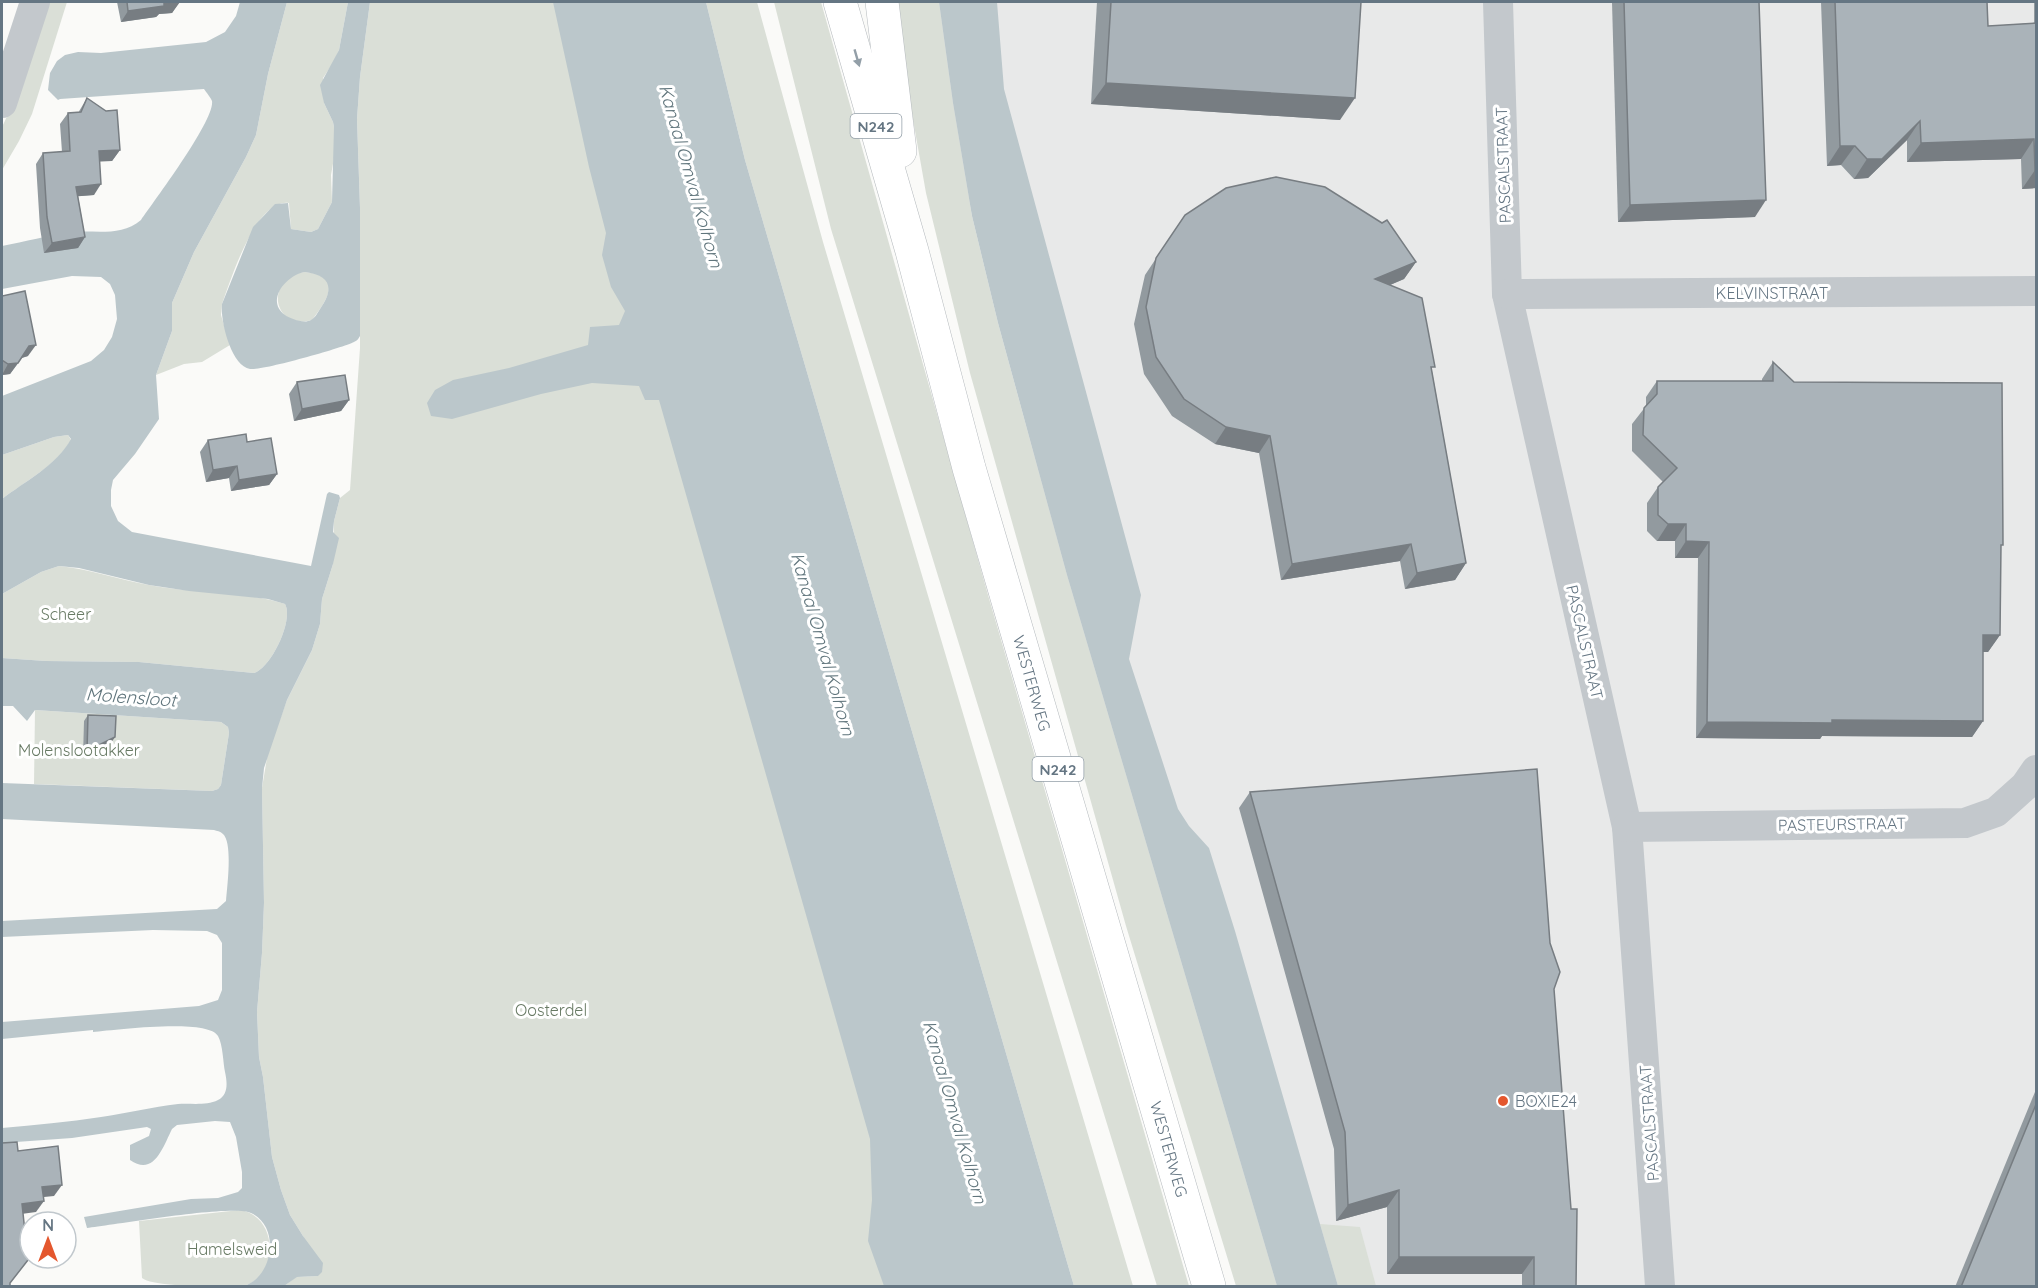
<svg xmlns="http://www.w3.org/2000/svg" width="2038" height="1288" viewBox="0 0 2038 1288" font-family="Quicksand,sans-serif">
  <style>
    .built { fill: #e8e9e9 }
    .green { fill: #dadfd7 }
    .water { fill: #bbc7cb; fill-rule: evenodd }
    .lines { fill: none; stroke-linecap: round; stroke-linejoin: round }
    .primary-casing { stroke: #b5babe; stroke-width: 34 }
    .minor { stroke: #c3c8cc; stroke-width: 30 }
    .primary { stroke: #fff; stroke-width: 33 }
    .wall { fill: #929a9f }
    .shaded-wall { fill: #777d82 }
    .building { fill: #aab3b9; stroke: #777d82; stroke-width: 1.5 }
    .oneway { fill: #939fa8 }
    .poi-dot { fill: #e4572e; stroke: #fff; stroke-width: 2 }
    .labels { text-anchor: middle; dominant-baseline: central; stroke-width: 6; stroke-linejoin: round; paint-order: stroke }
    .shield { fill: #fff; stroke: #939fa8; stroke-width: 1.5 }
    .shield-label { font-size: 15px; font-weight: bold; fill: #657683 }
    .street-label { font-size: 16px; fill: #657683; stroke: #fff }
    .park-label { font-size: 16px; fill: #687a64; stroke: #fff }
    .poi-label { font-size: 16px; fill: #657683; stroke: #fff; text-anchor: start }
    .water-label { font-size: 18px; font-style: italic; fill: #60757c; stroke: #fff }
  </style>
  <rect width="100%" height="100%" fill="#fafaf8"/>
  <!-- built -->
  <path class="built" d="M918 2H2036V1286H1246Z"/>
  <!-- green -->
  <g class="green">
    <path d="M46 2H67L32 114 19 141 2 170V127L10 110Z"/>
    <path d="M287 2H348L339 50 333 63 323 78 324 103 333 122 334 127V158L331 175 332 202 318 229 311 232 291 229 289 203C256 198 231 279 222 304L221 315 230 345 202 362 184 364 156 375 172 331V303L194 252 246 157 256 135 268 74Z"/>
    <path d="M370 2H574L909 1286H284L296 1277 318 1276 303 1236 290 1215 281 1190 272 1157 263 1077 259 1057 257 1012 262 953 264 903 262 788 268 752 287 700 312 650 320 624 322 599 333 564 334 521 340 498 350 490 360 348V208L357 119 360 77Z"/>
    <path d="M706 2H757L823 242 1133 1286H1074L745 160Z"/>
    <path d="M774 2H821L988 595 1189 1286H1157L831 229Z"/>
    <path d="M897 2H939L953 103 972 216 998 323 1067 575 1277 1286H1236L1126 926 970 373 926 193 906 80Z"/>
    <path d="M305 272C343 276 328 299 312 320 272 331 264 277 305 272Z"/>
    <path d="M68 435 71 440C57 465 24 482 2 499V455L54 437Z"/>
    <path d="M59 566C90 569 119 580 149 585 194 594 242 590 285 604 294 620 271 668 254 673L139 662 46 661 2 658V594L41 572Z"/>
    <path d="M35 710 221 722 228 727 229 733 221 785 218 789 212 791 34 784Z"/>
    <path d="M240 1210C278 1216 280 1275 244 1286 223 1286 155 1288 142 1278L139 1221Z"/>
    <path d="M1320 1224 1360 1227 1376 1286H1338Z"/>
  </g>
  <!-- water -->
  <g class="water">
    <path d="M240 2H287L268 74 256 135 246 157 194 252 172 303V331L156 375 159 419 135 454 113 480 111 490V506L118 521 132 532 311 566 327 494 329 492 339 495 340 498 334 521 333 532 339 538 333 564 322 599 320 624 312 650 287 700 264 768 262 788 264 903 262 953 257 1012 259 1057 263 1077 272 1157 281 1190 290 1215 303 1236 323 1263 322 1272 318 1276 297 1277 284 1286H244C273 1277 281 1227 251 1213 232 1204 114 1225 87 1228L84 1217 191 1199 218 1198 238 1192 242 1188V1172L236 1137 230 1122 215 1121 177 1125 172 1129C163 1147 154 1177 130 1160V1145L149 1136 151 1129 147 1127 72 1138 2 1143V1128C35 1125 68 1122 101 1117 127 1113 152 1107 178 1104 191 1103 206 1106 218 1100 229 1095 227 1081 225 1072 223 1062 223 1045 218 1036 208 1018 115 1030 93 1032V1030L2 1039V1022L199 1006 218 1000 222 990V943L217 935 207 931 153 930 2 937V921L217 909 226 901C227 887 233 843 223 834 220 831 217 831 214 830L2 819V783L212 791 218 789 221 785 229 733 228 727 221 722 35 710 27 721 13 706H2V658L46 661 139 662 254 673C271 668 294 620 285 604L268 599 189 591 149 585 79 568 59 566 41 572 2 594V499C24 482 57 465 71 439L68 435 54 437 2 455V396L91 361 104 350 112 337 117 319 115 295 110 284 101 277 72 276 2 289V246C25 242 48 235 72 232 96 230 121 237 141 220 154 201 215 120 212 101 211 98 206 92 204 89L60 99 58 100 48 90 50 73 57 61 65 55 78 52 101 53 206 42 225 32 236 16Z"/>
    <path d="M348 2H370L360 77 357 119 360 208V336C358 339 358 340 354 342 342 348 261 371 250 369 231 366 220 320 222 304L253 227 275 204 288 203 291 229 311 232 318 229 332 202 334 127 333 122 324 103 320 85 339 50ZM305 272C330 275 335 288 320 309 318 312 315 318 311 320 304 324 291 319 285 315 265 301 286 275 305 272Z"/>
    <path d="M553 2H706L745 160 1074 1286H884L868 1241 872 1200 870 1139 659 400H645L639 386 592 383 541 394 452 419 431 416 427 403 435 390 453 380 509 368 588 345 590 327 619 325 625 311 611 287 602 255 606 233 589 167Z"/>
    <path d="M939 2H997L1004 89 1141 595 1129 659 1178 809 1189 826 1209 848 1235 931 1338 1286H1277L1067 575 998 323 972 216 953 103Z"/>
  </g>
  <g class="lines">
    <defs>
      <g id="primary">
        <path d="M840 2 912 251 969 468 1209 1286"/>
        <path d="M882 2 900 151"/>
      </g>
    </defs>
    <!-- primary casing -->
    <use href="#primary" class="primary-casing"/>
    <!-- minor -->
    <g class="minor">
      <path d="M1498 2 1507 294 1627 827 1660 1286"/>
      <path d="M2 103 35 2"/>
      <path d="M1507 294 2036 291"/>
      <path d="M1627 827 1965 823 1996 812 2025 786 2036 770"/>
    </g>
    <!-- primary -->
    <use href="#primary" class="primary"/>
  </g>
  <!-- wall -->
  <g class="wall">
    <path d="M117 2H179L172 13 159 14 156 17 121 22Z"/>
    <path d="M1097 2H1361L1340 120 1091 104Z"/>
    <path d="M1612 2H1759L1755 217 1618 222Z"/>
    <path d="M1821 2H1987L1988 26 2034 23V2H2037V188L2022 189 2021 159 1907 162V140L1868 178 1854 179 1841 165 1827 166Z"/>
    <path d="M87 98 120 150 112 161H100L94 195 78 196 85 237 78 248 44 253 40 228 36 164 43 153 62 152 60 124 68 113H78Z"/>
    <path d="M1185 215 1416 262 1404 279 1390 285 1432 371 1466 563 1455 580 1405 589 1400 561 1281 580 1259 453 1215 444 1172 416 1144 374 1134 324 1145 275Z"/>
    <path d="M2 296 28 356 22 358 10 374 2 375Z"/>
    <path d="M1773 362 1794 382 2001 547 2000 635 1988 652H1983V721L1972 737 1822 736 1820 739 1696 738 1698 558H1675V541H1657L1647 531V503L1658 487 1663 482 1632 451V424L1646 406V397L1657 381H1762V379Z"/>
    <path d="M297 382 349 400 341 411 294 421 289 394Z"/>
    <path d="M208 440 247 442 277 474 269 485 231 491 229 478 206 482 200 452Z"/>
    <path d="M88 715 111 743 83 757 84 721Z"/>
    <path d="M1250 792 1550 943 1576 1287H1522V1274H1387V1207L1336 1221 1334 1149 1239 808Z"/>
    <path d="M2037 1087V1287H1955Z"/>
  </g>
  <!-- shaded-wall -->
  <g class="shaded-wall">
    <path d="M180 2 172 13 159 14 156 17 121 22 128 11 164 3Z"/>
    <path d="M1106 83 1355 98 1340 120 1091 104Z"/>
    <path d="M1920 121 1907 140 1868 178 1854 179 1867 159Z"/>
    <path d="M2034 139 2021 159 1907 162 1921 143Z"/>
    <path d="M1840 146H1855L1841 165 1827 166Z"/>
    <path d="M120 150 112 161 91 162 99 151Z"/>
    <path d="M2037 169V188L2022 189 2035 170Z"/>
    <path d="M101 184 94 195 69 197 76 187Z"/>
    <path d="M1766 200 1755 217 1618 222 1630 205Z"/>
    <path d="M85 237 78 248 44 253 52 243Z"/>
    <path d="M1416 262 1404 279 1364 296 1375 279Z"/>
    <path d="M36 345 28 356 21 358 29 346Z"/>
    <path d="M18 363 10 374 2 375 8 364Z"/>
    <path d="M349 400 341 411 294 421 302 409Z"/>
    <path d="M1226 427 1270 436 1259 453 1215 444Z"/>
    <path d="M237 466 229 478 206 482 213 470Z"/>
    <path d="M277 474 269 485 231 491 239 480Z"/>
    <path d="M1668 524H1686L1675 541H1657Z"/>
    <path d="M1686 541 1709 542 1698 558H1675Z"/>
    <path d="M1411 544 1400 561 1281 580 1292 564Z"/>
    <path d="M1466 563 1455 580 1405 589 1417 573Z"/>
    <path d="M1983 635H2000L1988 652H1972Z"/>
    <path d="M1832 720 1983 721 1972 737 1822 736 1820 739 1696 738 1707 722Z"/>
    <path d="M115 737 111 743 83 757 87 751Z"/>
    <path d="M62 1185 54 1196 34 1198 42 1187Z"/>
    <path d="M1399 1190 1387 1207 1336 1221 1348 1205Z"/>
    <path d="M44 1201 36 1212 14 1215 22 1204Z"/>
    <path d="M1399 1257H1534L1522 1274H1387Z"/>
  </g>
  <!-- building -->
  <g class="building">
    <path d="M127 2H180L164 3V6L128 11Z"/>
    <path d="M1111 2H1361L1355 98 1106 83Z"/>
    <path d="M1624 2H1759L1766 200 1630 205Z"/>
    <path d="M1835 2H1987L1988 26 2037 23V169L2035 170 2034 139 1921 143 1920 121 1882 159H1867L1855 146H1840Z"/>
    <path d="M87 98 106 111 117 110 120 150 99 151 101 184 76 187 85 237 52 243 47 217 43 153 70 151 68 113 81 112Z"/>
    <path d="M1276 177 1325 187 1382 223 1387 220 1416 262 1375 279 1422 298 1435 367H1431L1466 563 1417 573 1411 544 1292 564 1270 436 1226 427 1184 399 1156 357 1146 307 1156 258 1185 215 1226 188Z"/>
    <path d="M25 291 36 345 29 346 18 363 8 364 2 360V296Z"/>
    <path d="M1773 362 1794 382 2002 383 2003 545H2001L2000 635H1983V721L1832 720V723L1707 722 1709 542 1686 541V524H1668L1658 515V487L1677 468 1643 435 1644 408 1657 394V381H1773Z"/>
    <path d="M345 375 349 400 302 409 297 382Z"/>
    <path d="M246 434 247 442 271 438 277 474 239 480 237 466 213 470 208 440Z"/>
    <path d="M88 715 116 716 115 737 87 751Z"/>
    <path d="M1537 769 1550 943 1560 972 1554 989 1571 1209H1577L1576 1287H1534V1257H1399V1190L1348 1205 1345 1132 1250 792Z"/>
    <path d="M2037 1102V1287H1961Z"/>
    <path d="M17 1142 18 1151 58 1146 62 1185 42 1187 44 1201 22 1204 28 1260 10 1283V1287H2V1143Z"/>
  </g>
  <!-- one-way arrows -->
  <defs><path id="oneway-solid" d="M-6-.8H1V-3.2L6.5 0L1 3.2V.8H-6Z" transform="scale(1.5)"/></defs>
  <use class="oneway" href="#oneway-solid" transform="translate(857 58) rotate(74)"/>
  <!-- markers -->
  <circle class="poi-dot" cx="1503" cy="1101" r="6"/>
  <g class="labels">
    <!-- shield labels -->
    <g class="shield">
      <rect x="850.5" y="114" width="51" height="24" rx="4.5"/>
      <rect x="1032.5" y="757" width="51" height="24" rx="4.5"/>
    </g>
    <g class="shield-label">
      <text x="876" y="126">N242</text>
      <text x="1058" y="769">N242</text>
    </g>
    <!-- street labels -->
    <g class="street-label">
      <text transform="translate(1503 165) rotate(-92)">PASCALSTRAAT</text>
      <text x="1772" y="293">KELVINSTRAAT</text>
      <text transform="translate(1585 642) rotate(77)">PASCALSTRAAT</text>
      <text transform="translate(1032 683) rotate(74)">WESTERWEG</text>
      <text transform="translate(1842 824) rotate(-1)">PASTEURSTRAAT</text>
      <text transform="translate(1649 1123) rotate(-94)">PASCALSTRAAT</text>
      <text transform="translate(1169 1149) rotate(74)">WESTERWEG</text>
    </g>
    <!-- park labels -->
    <g class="park-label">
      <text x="66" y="614">Scheer</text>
      <text x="79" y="750">Molenslootakker</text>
      <text x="551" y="1010">Oosterdel</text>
      <text x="232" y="1249">Hamelsweid</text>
    </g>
    <!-- poi labels -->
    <g class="poi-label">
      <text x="1515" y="1101">BOXIE24</text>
    </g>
    <!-- water labels -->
    <g class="water-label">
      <text transform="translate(691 176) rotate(74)">Kanaal Omval Kolhorn</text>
      <text transform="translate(823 644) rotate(74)">Kanaal Omval Kolhorn</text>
      <text transform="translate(131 697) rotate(4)">Molensloot</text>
      <text transform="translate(955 1112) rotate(74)">Kanaal Omval Kolhorn</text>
    </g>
  </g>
  <!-- border -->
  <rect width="2038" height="1288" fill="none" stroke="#657683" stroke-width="6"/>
  <!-- north arrow -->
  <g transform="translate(48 1240)"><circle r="28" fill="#ffffff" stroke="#c1c8cd" stroke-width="1.5"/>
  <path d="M0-4.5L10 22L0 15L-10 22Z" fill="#e4572e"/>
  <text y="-9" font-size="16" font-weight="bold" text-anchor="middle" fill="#657683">N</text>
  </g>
</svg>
